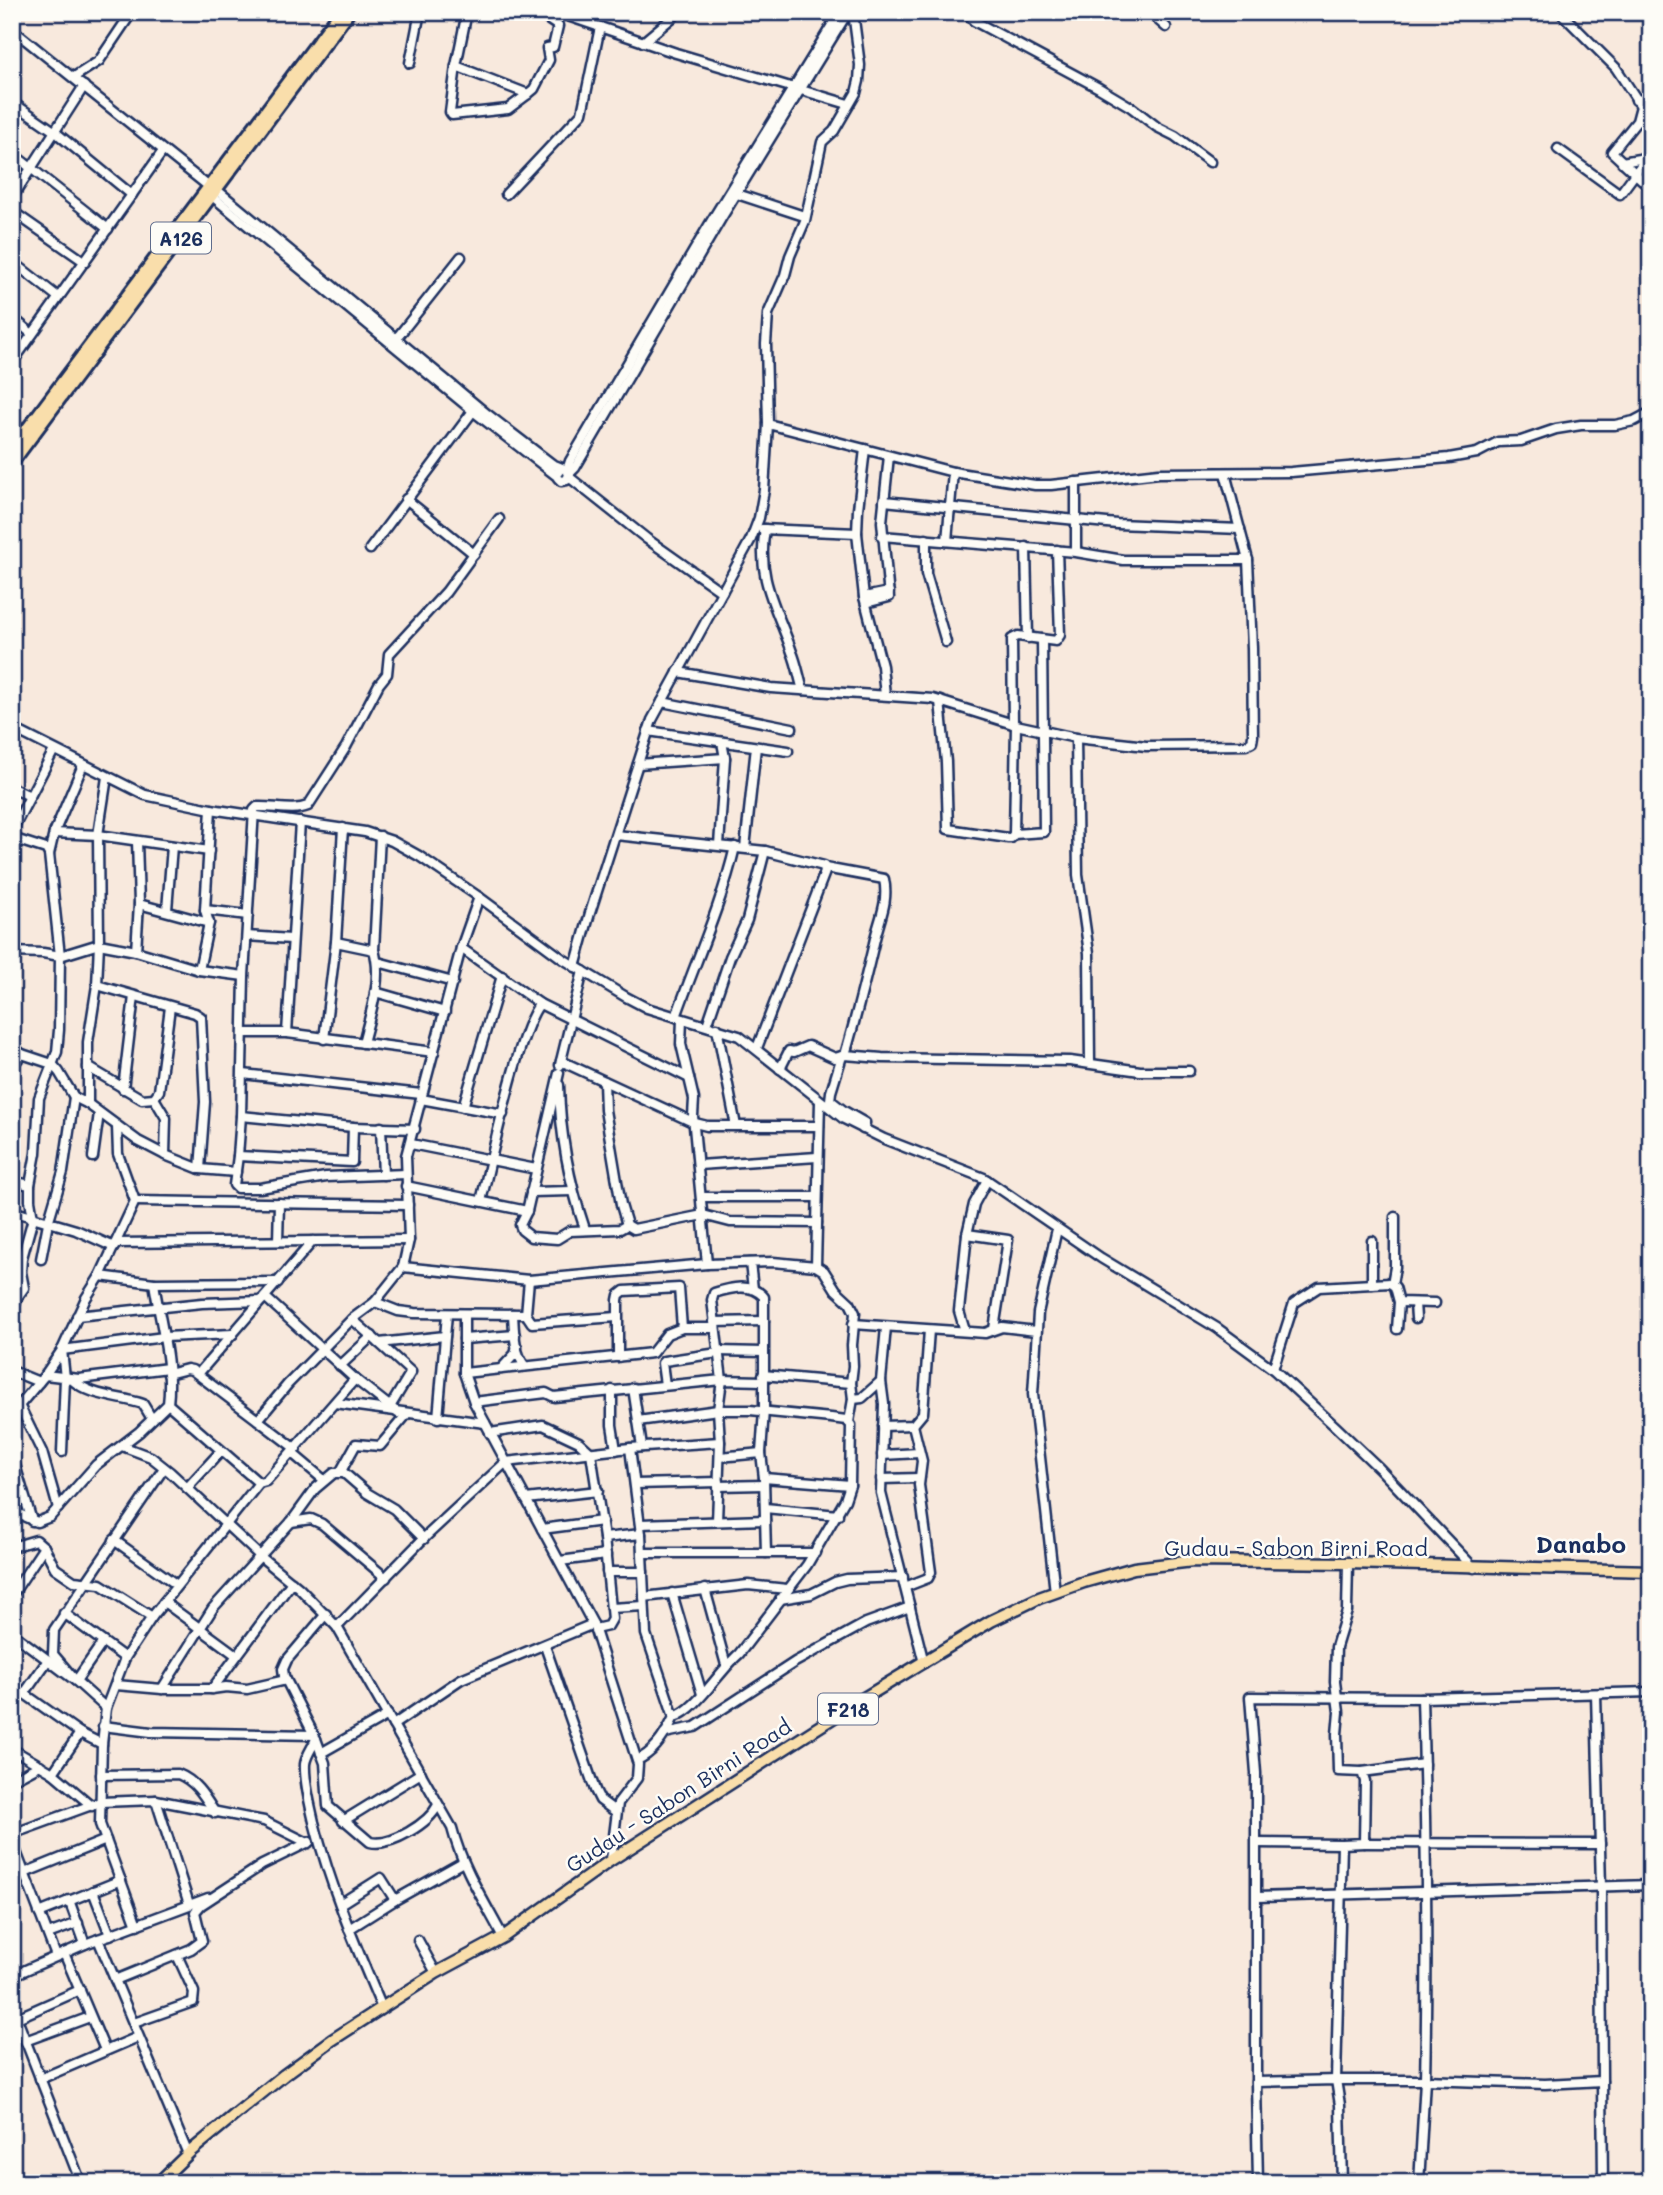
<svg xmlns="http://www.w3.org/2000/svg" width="1663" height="2195" viewBox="0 0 1663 2195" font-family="Mali,sans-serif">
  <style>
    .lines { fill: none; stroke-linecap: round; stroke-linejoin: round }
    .minor-casing { stroke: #1b2f5e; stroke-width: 13 }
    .major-casing { stroke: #1b2f5e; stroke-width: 15 }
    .highway-casing { stroke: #1b2f5e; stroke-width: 16 }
    .minor { stroke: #fdfcf7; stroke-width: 8 }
    .major { stroke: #f9deab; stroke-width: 10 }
    .highway { stroke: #f9deab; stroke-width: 10 }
    .labels { text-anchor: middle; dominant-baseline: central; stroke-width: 5; stroke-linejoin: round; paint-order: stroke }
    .shield { fill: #fdfcf7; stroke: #5f6c8c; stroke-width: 2 }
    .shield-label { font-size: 19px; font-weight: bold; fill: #1b2f5e }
    .street-label { font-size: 21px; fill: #1b2f5e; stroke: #fdfcf7 }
    .quarter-label { font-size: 24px; font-weight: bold; fill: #1b2f5e; stroke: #fdfcf7 }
  </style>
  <rect width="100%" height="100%" fill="#f8e9dd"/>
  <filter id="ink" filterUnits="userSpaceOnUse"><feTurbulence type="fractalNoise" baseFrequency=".0143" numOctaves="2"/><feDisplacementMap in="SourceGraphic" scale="14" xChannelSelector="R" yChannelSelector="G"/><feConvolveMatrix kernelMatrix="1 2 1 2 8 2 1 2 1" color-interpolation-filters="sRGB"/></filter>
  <g filter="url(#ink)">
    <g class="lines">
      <defs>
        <g id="minor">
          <path d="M467 12 456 66 528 94"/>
          <path d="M542 12 553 16 565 15 676 53 794 88"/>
          <path d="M967 12 974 21 1099 88 1131 107 1157 127 1175 136 1210 162"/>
          <path d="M1149 12 1166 27"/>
          <path d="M1560 12 1616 68 1641 106 1651 130"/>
          <path d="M12 29 208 186"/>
          <path d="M643 42 679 12"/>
          <path d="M410 63 420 12"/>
          <path d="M456 66 450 112 452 115 508 109 528 94 534 89 549 60 547 48 553 47 558 26 543 16"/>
          <path d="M74 77 99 61 132 12"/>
          <path d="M801 90 848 104"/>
          <path d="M1636 100 1645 99 1651 105"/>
          <path d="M12 102 54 131 132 195"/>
          <path d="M1641 106 1637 121 1612 152 1651 188"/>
          <path d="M1558 149 1620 194 1651 152"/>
          <path d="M12 153 108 229"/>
          <path d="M1622 162 1645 158"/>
          <path d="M217 190 487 414 552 464 567 470 569 474 567 480 561 481 558 478 557 473 561 469"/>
          <path d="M734 193 804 216"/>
          <path d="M506 194 582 113 600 27"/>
          <path d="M212 196 473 411 557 476"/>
          <path d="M12 198 84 86"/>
          <path d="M12 211 85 262"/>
          <path d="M12 261 58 297"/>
          <path d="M12 317 32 334"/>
          <path d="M396 339 461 257"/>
          <path d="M12 363 163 151"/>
          <path d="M768 424 953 472 1035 485H1051L1159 473 1291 472 1449 458 1477 453 1498 442 1521 441 1556 429 1581 425H1615L1634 421 1651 412"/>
          <path d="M865 449 858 509 857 533 864 597 882 666 885 695"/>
          <path d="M567 470 570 461 712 220 840 12"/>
          <path d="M569 474 575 468 722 217 848 12"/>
          <path d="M569 477 647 539 722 592"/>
          <path d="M406 499 474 554"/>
          <path d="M884 501 1117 524 1240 529"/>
          <path d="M762 529 857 533"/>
          <path d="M765 529C756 579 777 608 792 652 797 664 799 677 803 690"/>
          <path d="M882 536 1076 552 1123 560H1248"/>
          <path d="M926 539V574L946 642"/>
          <path d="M947 541 953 472"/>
          <path d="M1026 547 1028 638"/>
          <path d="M370 549 473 411"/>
          <path d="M1076 552V482"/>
          <path d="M864 597 889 592"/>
          <path d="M866 603 889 597 882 522 889 456"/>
          <path d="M678 672 771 688 933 699 1016 725 1076 738 1146 746 1246 745 1252 742 1253 736 1252 648 1248 560 1225 473"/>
          <path d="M940 701 946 762 948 829 1008 838H1011L1014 834 1044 832 1042 639"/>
          <path d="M662 702 792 728"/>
          <path d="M1013 724 1012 639 1018 636 1056 641 1060 635 1057 550"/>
          <path d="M12 728 145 795 211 809 365 832 392 841 419 856 479 897 563 959 626 997 647 1008 739 1036 844 1119 884 1139 984 1178 1101 1258 1217 1328 1273 1369 1336 1427 1379 1468 1474 1568"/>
          <path d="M648 731 788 751"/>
          <path d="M1076 738 1078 875 1089 953 1090 1063"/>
          <path d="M12 746 19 732"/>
          <path d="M638 764 725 758"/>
          <path d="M83 765 54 833 49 854 60 956 99 944 97 985 88 1042V1104"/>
          <path d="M107 777 98 835 99 944 136 951 199 970 244 976"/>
          <path d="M12 788 30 796"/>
          <path d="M12 831 54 750"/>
          <path d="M54 833 98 835 209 851"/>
          <path d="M1014 834 1016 725"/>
          <path d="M616 835 765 851 824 866 825 872 757 1048"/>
          <path d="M12 838 46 849 49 854"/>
          <path d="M719 845 725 758 722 742"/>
          <path d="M745 848 756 747"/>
          <path d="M825 868 884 879C889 903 879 919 874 943 865 981 856 1017 845 1055"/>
          <path d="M139 904 209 923"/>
          <path d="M167 910 172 846"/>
          <path d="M205 910 248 915"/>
          <path d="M247 936 291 939"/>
          <path d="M336 942 374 950C383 980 370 1014 363 1043"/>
          <path d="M461 948 540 1004 689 1078"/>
          <path d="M374 950 380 836"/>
          <path d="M136 951 139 904 137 841"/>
          <path d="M12 952 43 953 60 956 59 1030 57 1052 39 1098 36 1153 30 1185V1200L33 1218 22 1258 21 1272 24 1288 16 1299"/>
          <path d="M378 962 453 982"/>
          <path d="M575 967 590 913 652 720 751 539 759 518 764 490 768 424 766 344 768 314 785 275 790 256 805 221 822 142 834 131 856 93 859 81 860 65 853 12"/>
          <path d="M199 970 209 923 205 910 211 809"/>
          <path d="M97 985 195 1013 201 1017 205 1102 200 1169"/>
          <path d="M375 992 445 1012"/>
          <path d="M676 1017C696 960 721 906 735 847"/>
          <path d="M682 1019 681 1044 694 1099 693 1116 707 1264"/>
          <path d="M707 1025 730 957 747 920 765 851"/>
          <path d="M717 1028 736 1126"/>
          <path d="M244 1033H287L434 1052"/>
          <path d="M287 1033 300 822"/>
          <path d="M324 1039 336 942 343 828"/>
          <path d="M12 1046 22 1054 52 1064 59 1072 74 1097 88 1104 138 1141 165 1155 200 1169 236 1172"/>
          <path d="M842 1056 831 1092 830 1100 844 1111 865 1123 863 1129"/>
          <path d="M561 1061 695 1123 707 1126H819"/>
          <path d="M560 1065 583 971"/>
          <path d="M12 1066 22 1054"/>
          <path d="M88 1067 142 1099 154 1098 159 1091 170 1007"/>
          <path d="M780 1069 789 1051 794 1052 808 1046 835 1058 845 1055 882 1058 1070 1061 1140 1071H1189"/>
          <path d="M559 1073 527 1211 520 1225 522 1230 531 1237 557 1239 570 1231 620 1229 627 1225"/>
          <path d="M243 1074 421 1094"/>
          <path d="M604 1081 605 1110 621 1205 627 1225 634 1229 703 1215 730 1222 817 1223"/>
          <path d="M559 1085C560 1135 569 1182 585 1229"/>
          <path d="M123 1089 134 996"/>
          <path d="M154 1098 166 1118 165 1155"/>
          <path d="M421 1099 503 1114"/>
          <path d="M463 1107 502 976"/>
          <path d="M241 1116 353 1127 415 1129"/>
          <path d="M353 1127 352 1162 238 1156 241 1116 244 976 254 810 257 807C274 806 293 812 308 806L346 747 379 684 387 674 389 654 446 592 499 519"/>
          <path d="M381 1127 383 1175"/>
          <path d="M411 1144 536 1169"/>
          <path d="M238 1156 234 1185 237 1188H260L326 1177 406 1174"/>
          <path d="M93 1157 99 1113"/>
          <path d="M699 1165 817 1157"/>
          <path d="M12 1181 30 1185"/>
          <path d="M406 1186 527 1211"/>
          <path d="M531 1192 572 1191"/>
          <path d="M702 1197H817"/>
          <path d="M135 1201 408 1205"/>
          <path d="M481 1201C490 1166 520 1024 540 1004"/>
          <path d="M12 1211 76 1230 114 1247"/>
          <path d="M967 1234 1008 1240 994 1329"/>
          <path d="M278 1241 279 1203"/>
          <path d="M116 1243 409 1240"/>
          <path d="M41 1259 48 1223 63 1172 74 1097"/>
          <path d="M750 1263 753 1289"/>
          <path d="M816 1266 820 1101"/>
          <path d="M403 1267 529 1280 707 1264 773 1262 816 1266 824 1271 836 1290 850 1303 855 1313 852 1345 853 1366 851 1383 853 1399"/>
          <path d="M100 1276 154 1283 278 1282"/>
          <path d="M529 1280 526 1314 532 1323 617 1317"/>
          <path d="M1372 1284V1241"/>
          <path d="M1392 1284 1395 1267V1217"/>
          <path d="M265 1297 355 1379 398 1413"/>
          <path d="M375 1302 398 1311 414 1313 526 1314"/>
          <path d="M1415 1303 1416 1318"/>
          <path d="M12 1311 17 1299 12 1297"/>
          <path d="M513 1314C514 1331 514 1353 525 1366"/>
          <path d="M464 1315V1373L474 1402 593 1624 638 1764 637 1778 618 1803 611 1860"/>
          <path d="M77 1316 202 1303 261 1301"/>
          <path d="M352 1319 379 1343 445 1336"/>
          <path d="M714 1322 764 1321"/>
          <path d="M853 1324 985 1333 1002 1327 1036 1331"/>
          <path d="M886 1327 881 1381 884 1404 881 1493 924 1663"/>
          <path d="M1397 1329 1399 1302"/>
          <path d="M965 1331 959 1311 967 1234 974 1204 987 1180"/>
          <path d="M464 1339 515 1335"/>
          <path d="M379 1343 411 1372 390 1407"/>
          <path d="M62 1350 164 1337 233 1334"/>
          <path d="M62 1350 65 1378 62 1452"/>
          <path d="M718 1351 763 1352"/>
          <path d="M618 1357V1300L619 1295 624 1291 679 1288 682 1328"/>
          <path d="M340 1366 372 1336"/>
          <path d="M501 1369 515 1354 517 1347"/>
          <path d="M1273 1369 1294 1303 1319 1287 1390 1283 1395 1287 1399 1302 1435 1303"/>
          <path d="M12 1371 39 1382"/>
          <path d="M464 1373 652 1353 667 1334 682 1328H715"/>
          <path d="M168 1374 187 1369 192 1370 296 1449"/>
          <path d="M198 1374 313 1241"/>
          <path d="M45 1375 79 1379 168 1368"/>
          <path d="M763 1375 851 1383"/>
          <path d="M71 1379C91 1397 118 1396 143 1404L152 1419"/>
          <path d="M665 1385 662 1363 664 1361 718 1353"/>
          <path d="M633 1388 642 1447"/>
          <path d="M612 1390V1425L616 1450"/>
          <path d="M474 1402 546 1393 554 1397 722 1380 763 1381"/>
          <path d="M335 1403 485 1423"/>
          <path d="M168 1404 259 1483"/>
          <path d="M19 1405 42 1452 58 1508"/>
          <path d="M12 1414 45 1375 62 1350 86 1298 100 1276 135 1201 118 1154 117 1126"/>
          <path d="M438 1418 447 1314"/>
          <path d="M258 1420 288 1384 352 1319 375 1302 403 1267 409 1240 406 1156 461 948 479 897"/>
          <path d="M849 1422 853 1399 862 1398 881 1381"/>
          <path d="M883 1426 913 1425 923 1413 929 1330"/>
          <path d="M490 1433 543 1425 579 1442 591 1453 604 1538 612 1619 608 1626 595 1629"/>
          <path d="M122 1446 151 1457 170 1472 261 1557 299 1588 337 1627 452 1828C462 1867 484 1901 503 1937"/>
          <path d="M630 1448 641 1534 646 1634 674 1717"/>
          <path d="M292 1453 324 1480"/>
          <path d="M12 1455 32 1521"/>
          <path d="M882 1455 919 1453"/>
          <path d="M720 1457 761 1453"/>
          <path d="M341 1471 356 1444 380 1446 407 1414"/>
          <path d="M764 1478 850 1485"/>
          <path d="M881 1479 919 1478"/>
          <path d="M635 1484 719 1482"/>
          <path d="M718 1486 764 1485"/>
          <path d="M187 1488 221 1451"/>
          <path d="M526 1499 598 1491"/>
          <path d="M765 1508 838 1515"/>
          <path d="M12 1511 37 1522 50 1517 96 1465 139 1432 168 1404C173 1364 160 1323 154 1283"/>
          <path d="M717 1521 720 1442 718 1410 722 1380 712 1300 714 1293C730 1288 751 1282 764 1297V1410L761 1453 764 1478 766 1553"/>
          <path d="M291 1522 311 1519 322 1524 386 1578"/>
          <path d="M640 1524 765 1520"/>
          <path d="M542 1529 602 1521"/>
          <path d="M604 1538 641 1534"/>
          <path d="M114 1540 177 1585"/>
          <path d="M12 1547 36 1540 44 1547 55 1568 74 1581 100 1584 152 1617"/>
          <path d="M643 1553H815"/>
          <path d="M560 1561 606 1555"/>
          <path d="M1348 1563 1347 1611 1336 1647 1335 1682 1339 1712 1337 1734 1338 1771 1362 1772 1365 1781 1364 1843 1342 1844 1336 2080H1425L1419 2183"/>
          <path d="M607 1572H643"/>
          <path d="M905 1587 928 1578 931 1572 919 1485 922 1461 913 1425"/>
          <path d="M705 1589 726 1665"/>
          <path d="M1055 1592 1033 1394 1038 1313 1057 1229"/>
          <path d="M672 1593 702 1694"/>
          <path d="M12 1595 44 1547"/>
          <path d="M644 1597 748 1585 787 1589"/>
          <path d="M780 1599 811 1594 835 1582 847 1579 903 1577"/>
          <path d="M164 1602 236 1655"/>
          <path d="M611 1608 644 1606"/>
          <path d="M64 1613 125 1658"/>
          <path d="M326 1614 287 1660 283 1669 284 1676 316 1739 325 1763 328 1806 370 1842C391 1847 429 1823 438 1805"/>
          <path d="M337 1627 422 1540 506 1462 630 1448 720 1442"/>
          <path d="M12 1633 76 1681 106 1708"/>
          <path d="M545 1646 595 1790 600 1800 616 1812"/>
          <path d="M76 1681 53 1654 54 1630 164 1468"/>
          <path d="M76 1681 103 1642"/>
          <path d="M12 1685 80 1733 102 1744"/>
          <path d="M116 1685 162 1689H212L226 1687 247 1689 286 1680"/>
          <path d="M162 1689 213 1608 291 1522 315 1489 334 1473H344L367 1493 394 1509 424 1539"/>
          <path d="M212 1689 292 1582"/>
          <path d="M24 1694 48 1660"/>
          <path d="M1596 1694 1601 1887 1602 2081"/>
          <path d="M1422 1698C1426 1825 1428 1952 1425 2080L1545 2084 1602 2081 1603 2183"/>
          <path d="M393 1725 461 1679 593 1624"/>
          <path d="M103 1726 151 1732 314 1735"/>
          <path d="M665 1733 695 1727 795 1662 866 1623 910 1607"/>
          <path d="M316 1739C313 1747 306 1755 305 1764 304 1782 310 1804 314 1822 330 1886 356 1947 382 2008"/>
          <path d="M12 1749 53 1773 92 1806"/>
          <path d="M321 1753 388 1715"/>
          <path d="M637 1760C654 1753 666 1734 674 1717 697 1710 719 1671 739 1654L807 1565 845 1500 850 1485 851 1425 846 1420 831 1418 750 1410H718L638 1421"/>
          <path d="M1362 1772 1424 1764"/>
          <path d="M53 1773 80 1733"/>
          <path d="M101 1775 178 1774C196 1781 205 1797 215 1813"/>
          <path d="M12 1780 40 1765"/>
          <path d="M156 1800 189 1904"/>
          <path d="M343 1821 421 1773"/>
          <path d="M12 1834 100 1802 156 1800 264 1821 308 1843"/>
          <path d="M12 1841 56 1956"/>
          <path d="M1257 1843 1342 1844"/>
          <path d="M1364 1843 1600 1844"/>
          <path d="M12 1878 106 1840"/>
          <path d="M93 1891 110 1935"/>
          <path d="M1258 1897 1651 1885"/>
          <path d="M69 1900 85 1944"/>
          <path d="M340 1904 381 1878 395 1900"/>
          <path d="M39 1913 121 1880"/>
          <path d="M137 1925 100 1824 102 1744 106 1708 125 1658 152 1617 259 1483 266 1481 355 1379"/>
          <path d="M349 1929 395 1900 463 1862"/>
          <path d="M48 1934 78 1923"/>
          <path d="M98 1939 188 2154"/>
          <path d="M418 1940 436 1973"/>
          <path d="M64 1953 105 2050"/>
          <path d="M12 1976 85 1944 208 1898"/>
          <path d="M115 1980 191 1949 202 1941 195 1912 201 1905 262 1865 309 1842"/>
          <path d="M12 2006 81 2183"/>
          <path d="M17 2018 80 1990"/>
          <path d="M134 2023 193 2002 194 1992 177 1955"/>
          <path d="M25 2041 90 2017"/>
          <path d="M40 2079 138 2037"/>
          <path d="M1256 2082 1258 2183"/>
          <path d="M1342 2183 1340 2105 1336 2080 1256 2082V1773L1250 1697 1422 1698 1651 1692"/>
        </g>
        <path id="major" d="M158 2183 191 2151 237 2113 284 2075 332 2040 436 1973 503 1937 611 1860 864 1698 991 1621 1039 1598 1084 1582 1134 1568 1193 1561 1348 1563 1651 1571"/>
        <g id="highway">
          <path d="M12 449 340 12"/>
          <path d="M12 463 349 12"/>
        </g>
      </defs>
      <!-- minor casing -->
      <use href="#minor" class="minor-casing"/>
      <!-- major casing -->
      <use href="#major" class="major-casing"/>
      <!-- highway casing -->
      <use href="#highway" class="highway-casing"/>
      <!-- minor -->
      <use href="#minor" class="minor"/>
      <!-- major -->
      <use href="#major" class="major"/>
      <!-- highway -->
      <use href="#highway" class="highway"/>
    </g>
  </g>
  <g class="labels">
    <!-- shield labels -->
    <g class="shield">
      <rect x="151" y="222.5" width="60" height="31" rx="5"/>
      <rect x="818" y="1693.5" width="60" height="31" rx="5"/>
    </g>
    <g class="shield-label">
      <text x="181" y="238">A126</text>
      <text x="848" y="1709">F218</text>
    </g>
    <!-- street labels -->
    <g class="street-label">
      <text x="1296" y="1547">Gudau - Sabon Birni Road</text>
      <text transform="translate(678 1795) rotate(-33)">Gudau - Sabon Birni Road</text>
    </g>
    <!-- quarter labels -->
    <g class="quarter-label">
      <text x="1581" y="1543">Danabo</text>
    </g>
  </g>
  <!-- margin -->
  <rect width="1663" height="2195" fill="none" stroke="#fdfcf7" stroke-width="42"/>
  <rect x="21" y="21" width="1621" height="2153" fill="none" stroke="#1b2f5e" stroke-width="2.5" filter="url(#ink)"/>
</svg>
